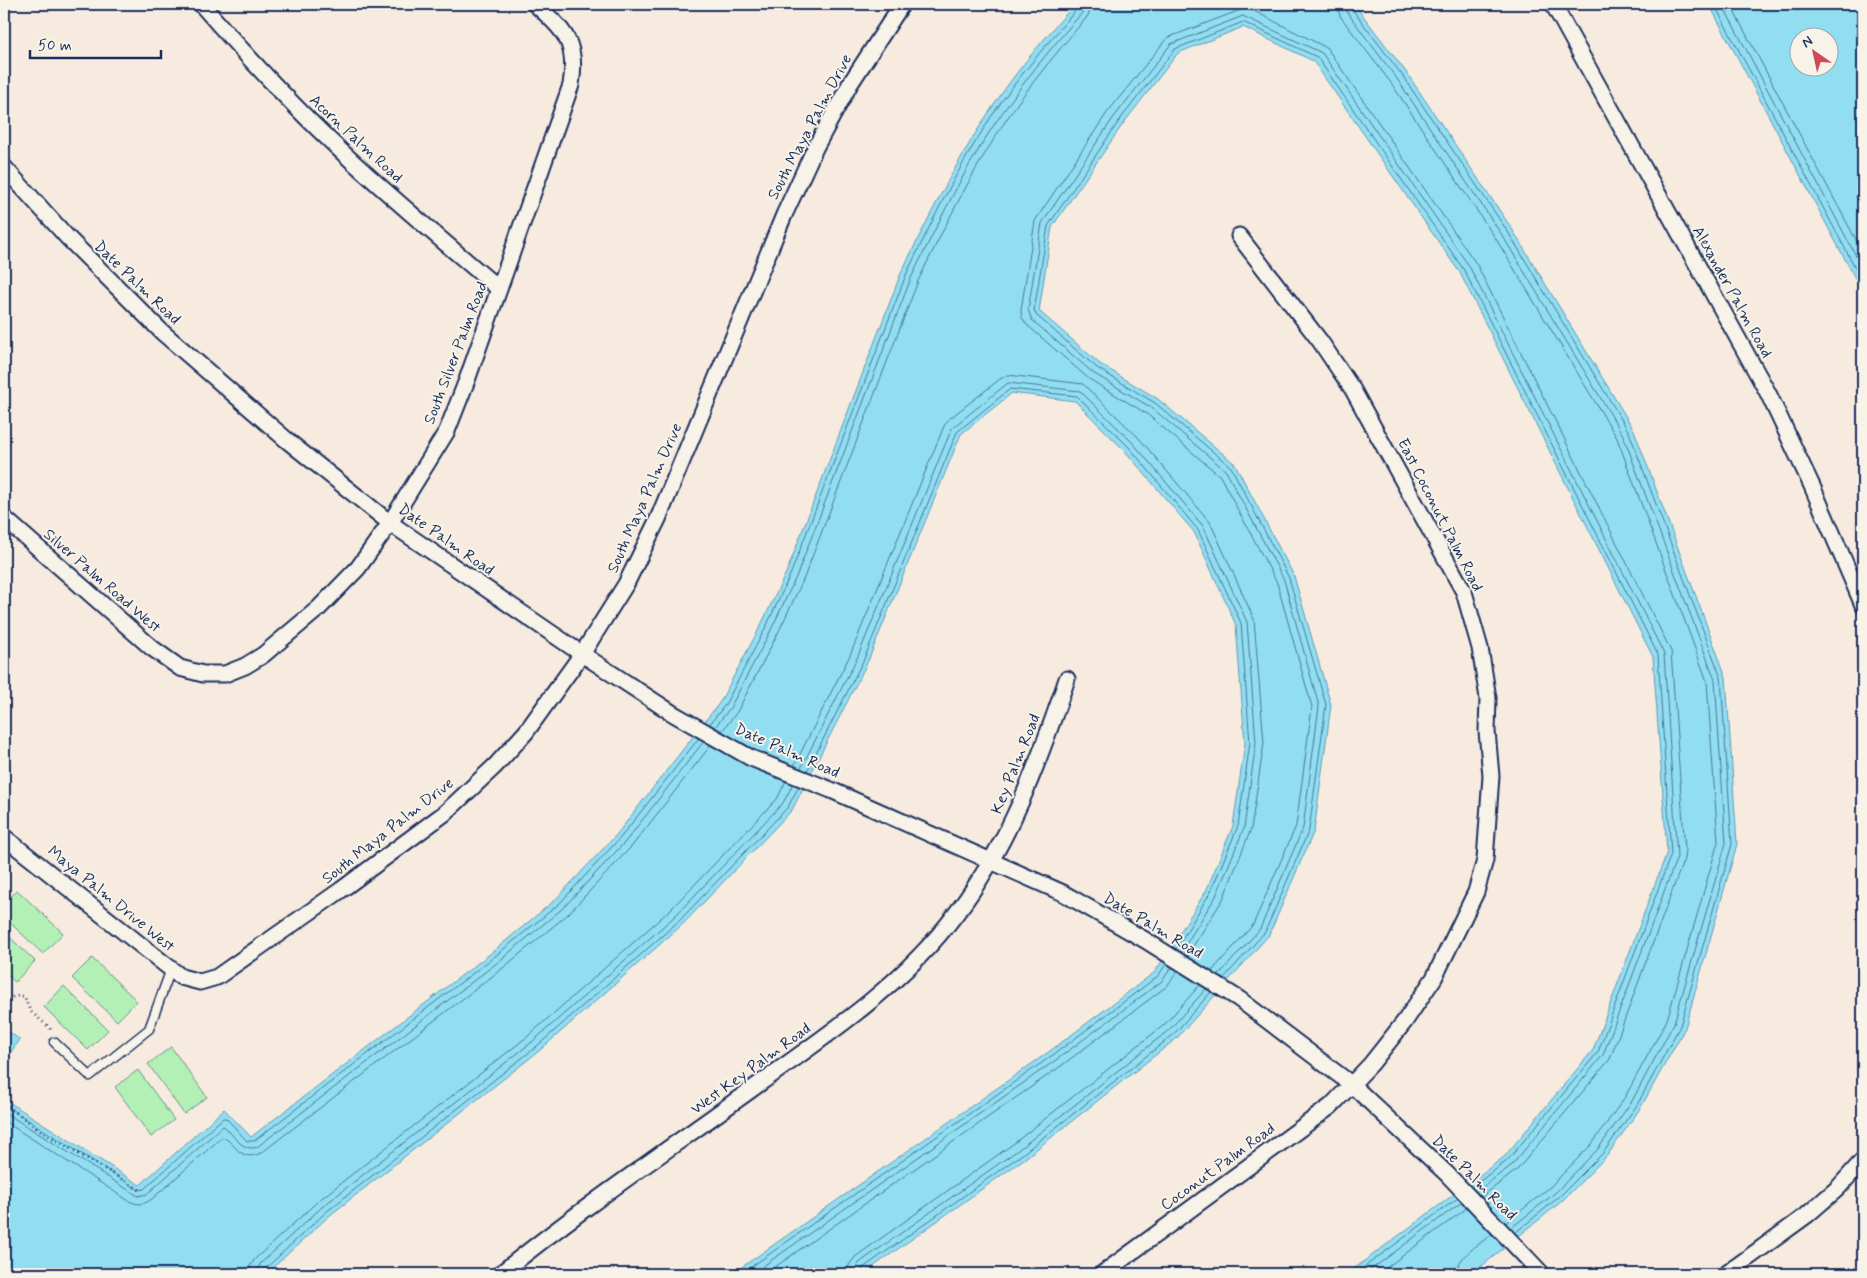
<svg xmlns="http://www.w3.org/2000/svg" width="1867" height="1278" viewBox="0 0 1867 1278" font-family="Mynerve,sans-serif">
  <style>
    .park { fill: #b3f0b5; stroke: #67908a }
    .water { fill: #91def1; stroke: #6298b6; fill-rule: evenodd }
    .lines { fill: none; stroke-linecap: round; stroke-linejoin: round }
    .shore { stroke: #4a7599; stroke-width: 1 }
    .lane-casing { stroke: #1b2f5e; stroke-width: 11 }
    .street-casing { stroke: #1b2f5e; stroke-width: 19 }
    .path { stroke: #1b2f5e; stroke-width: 3; stroke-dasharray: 1 4; stroke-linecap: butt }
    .lane { stroke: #f7f3e8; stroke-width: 8 }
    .street { stroke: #f7f3e8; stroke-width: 15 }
    .labels { text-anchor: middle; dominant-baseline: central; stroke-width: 4; stroke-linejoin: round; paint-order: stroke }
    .street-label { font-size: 16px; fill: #1b2f5e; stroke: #f7f3e8 }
  </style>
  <rect width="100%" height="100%" fill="#f7ebdf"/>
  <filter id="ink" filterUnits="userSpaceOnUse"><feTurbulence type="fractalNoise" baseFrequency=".02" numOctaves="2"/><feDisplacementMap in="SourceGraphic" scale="10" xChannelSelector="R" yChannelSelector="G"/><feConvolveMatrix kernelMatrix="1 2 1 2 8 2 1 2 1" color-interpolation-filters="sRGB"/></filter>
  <g filter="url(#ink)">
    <!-- park -->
    <g class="park">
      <path d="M17 890 63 933 43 954 4 917V905Z"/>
      <path d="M4 932 35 961 15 982 4 972Z"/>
      <path d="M92 958 137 1001 117 1021 72 978Z"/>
      <path d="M64 986 108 1030 88 1050 44 1007Z"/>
      <path d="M171 1047 207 1097 184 1114 148 1064Z"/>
      <path d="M138 1070 174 1120 151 1137 115 1087Z"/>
    </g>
    <!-- water -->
    <g class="water">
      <path d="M1075 4H1354L1406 72 1512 229 1634 430 1726 677 1737 844 1685 1028 1641 1107 1607 1156 1562 1201 1472 1274H1347L1504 1157 1593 1050 1667 852 1653 657 1460 273 1313 61 1243 27 1178 53 1123 124 1052 227 1039 311 1100 364 1158 399 1235 464 1294 576 1331 705 1314 831 1269 935 1177 1038 1024 1159 863 1274H732L1050 1051 1155 972 1206 891 1233 826 1245 743 1236 625 1194 532 1125 451 1075 401 1012 393 961 434 868 661 792 810 683 924 539 1051 329 1216 266 1274H4V1099L140 1185 224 1109 251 1137 491 953 555 900 617 834 720 702 761 625 787 571 901 273C931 213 961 151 1000 96 1022 64 1049 33 1075 4Z"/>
      <path d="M1709 4H1863V293ZM1800 38H1830V68H1800Z"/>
      <path d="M4 1028 20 1040 4 1061Z"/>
    </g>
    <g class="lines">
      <!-- shore -->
      <g class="shore">
        <path d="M1337 4 1340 16 1391 83 1496 239 1617 438 1707 681 1718 842 1667 1020 1625 1097 1592 1144 1550 1187 1506 1223"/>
        <path d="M1344 4 1347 12 1397 79 1502 235 1623 435 1715 680 1726 843 1674 1023 1632 1101 1598 1149 1555 1193 1511 1228"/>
        <path d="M1351 4 1352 9 1402 75 1508 232 1629 432 1721 678 1732 844 1680 1026 1637 1105 1603 1153 1559 1197 1515 1233"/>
        <path d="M1714 4 1863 282"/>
        <path d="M1722 4 1863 269"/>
        <path d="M1730 4 1863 253"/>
        <path d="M710 724 725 705 766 627 791 573 906 275C935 215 965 153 1004 98 1027 67 1052 38 1077 9L1078 4"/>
        <path d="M715 727 730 708 771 630 797 575 911 278C941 218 970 156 1010 102 1032 71 1057 41 1082 13L1084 4"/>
        <path d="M722 731 737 712 778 633 804 578 918 281C947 222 977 161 1015 107 1037 76 1062 46 1087 17L1091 10 1092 4"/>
        <path d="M794 766 851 653 944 426 949 419 1000 379 1008 375 1083 384 1138 437 1210 522 1254 619 1264 743 1251 829 1223 899 1187 956"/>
        <path d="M801 768 858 656 952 428 1008 383 1080 391 1133 443 1203 526 1247 622 1256 743 1244 828 1216 896 1181 952"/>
        <path d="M807 771 864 659 957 432 1010 389 1077 396 1129 447 1198 530 1241 623 1250 743 1238 826 1210 893 1176 949"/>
        <path d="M1212 971 1253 925 1296 826 1312 707 1277 583 1220 476 1147 414 1089 379 1027 325 1022 318 1021 310 1035 221 1107 113 1167 38 1243 9 1252 10 1327 48 1477 265 1671 651 1685 851 1684 859 1610 1059 1517 1170 1481 1197"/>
        <path d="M1218 976 1260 929 1303 828 1319 706 1284 580 1226 471 1152 408 1093 373 1032 320 1028 310 1042 223 1114 117 1171 44 1243 16 1322 53 1469 266 1664 654 1677 857 1603 1055 1512 1165 1476 1192"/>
        <path d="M1223 979 1265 932 1309 830 1326 705 1289 578 1231 467 1155 403 1097 368 1036 315 1034 310 1048 226 1119 121 1175 49 1243 22 1317 57 1464 270 1658 655 1671 854 1598 1052 1507 1161 1472 1187"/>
        <path d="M4 1105 139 1190 144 1189 223 1118H226L247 1141H254L494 957 559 904 621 837 699 738"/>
        <path d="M4 1112 138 1196 147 1194 223 1126 225 1127C234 1136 243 1152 257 1147L498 962 563 908 626 841 704 741"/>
        <path d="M4 1121 129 1201C137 1205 144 1205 152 1199L222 1137C237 1143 239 1163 261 1153L503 968 568 914 632 846 711 745"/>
        <path d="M249 1274 250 1266 255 1259 318 1201 527 1037 670 910 777 799 786 781"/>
        <path d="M257 1274 260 1264 322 1207 532 1042 675 916 783 803 793 784"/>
        <path d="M263 1274 265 1269 326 1212 536 1047 680 920 788 807 799 786"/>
        <path d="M741 1274 1053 1055 1158 976 1166 964"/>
        <path d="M752 1274 1056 1060 1162 981 1172 967"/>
        <path d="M765 1274 1061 1066 1167 986 1178 971"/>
        <path d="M847 1274 849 1265 855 1257 1013 1144 1164 1025 1200 985"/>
        <path d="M855 1274 856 1268 859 1263 1018 1150 1169 1030 1206 989"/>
        <path d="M861 1274 863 1268 1021 1155 1173 1035 1211 992"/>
        <path d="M1355 1274 1458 1198"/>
        <path d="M1365 1274 1462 1202"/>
        <path d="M1378 1274 1467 1208"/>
        <path d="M1456 1274C1457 1256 1479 1245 1492 1234"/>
      </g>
      <defs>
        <path id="lane" d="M54 1042 90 1076 149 1029 171 969"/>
        <g id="street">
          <path d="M201 4C249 59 299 113 353 162 401 206 450 247 499 289"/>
          <path d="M1553 4 1768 393 1812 486 1863 605"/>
          <path d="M4 167 67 237 162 332 289 442 390 523 582 654 672 713 751 758 831 790 1063 893 1145 940 1239 999 1351 1084 1447 1174 1542 1274"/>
          <path d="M4 518 152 648 180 668 203 674H225L245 666 263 655 319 608 358 568 390 523 447 431 467 380 571 85C578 43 565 31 535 4"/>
          <path d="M4 837 181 977 200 982 217 977 341 890 445 813 495 766 526 732 582 654 626 584 658 519 784 215 815 148 850 84 902 4"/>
          <path d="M500 1274C584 1206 675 1145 763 1081 832 1032 904 983 955 915 1010 843 1038 764 1067 679"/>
          <path d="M1102 1274 1331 1106 1371 1064 1405 1021 1434 978 1476 892 1485 860 1491 776 1487 731 1488 698 1480 648 1464 592 1353 390 1320 341 1239 236"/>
          <path d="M1726 1274 1807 1215 1838 1188 1863 1160"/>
        </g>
      </defs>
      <!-- lane casing -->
      <use href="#lane" class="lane-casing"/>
      <!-- street casing -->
      <use href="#street" class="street-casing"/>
      <!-- path -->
      <g class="path">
        <path d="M4 1003 14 996H24L30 1011 50 1028 51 1032"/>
        <path d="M4 1103 39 1130 140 1190"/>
      </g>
      <!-- lane -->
      <use href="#lane" class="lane"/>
      <!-- street -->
      <use href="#street" class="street"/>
    </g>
  </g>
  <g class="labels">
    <!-- street labels -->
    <g class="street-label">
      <text transform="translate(810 127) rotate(-62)">South Maya Palm Drive</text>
      <text transform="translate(356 139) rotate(43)">Acorn Palm Road</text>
      <text transform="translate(137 283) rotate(44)">Date Palm Road</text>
      <text transform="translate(1732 292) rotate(61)">Alexander Palm Road</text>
      <text transform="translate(456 353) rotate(-69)">South Silver Palm Road</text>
      <text transform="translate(645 498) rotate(-66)">South Maya Palm Drive</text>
      <text transform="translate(1440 515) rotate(63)">East Coconut Palm Road</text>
      <text transform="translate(446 540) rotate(35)">Date Palm Road</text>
      <text transform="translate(102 581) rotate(41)">Silver Palm Road West</text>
      <text transform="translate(787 751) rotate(24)">Date Palm Road</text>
      <text transform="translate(1016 764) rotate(-68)">Key Palm Road</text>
      <text transform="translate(388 831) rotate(-38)">South Maya Palm Drive</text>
      <text transform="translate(111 899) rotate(39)">Maya Palm Drive West</text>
      <text transform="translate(1153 926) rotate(31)">Date Palm Road</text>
      <text transform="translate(751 1069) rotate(-36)">West Key Palm Road</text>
      <text transform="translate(1218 1167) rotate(-36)">Coconut Palm Road</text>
      <text transform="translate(1474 1178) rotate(45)">Date Palm Road</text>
    </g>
  </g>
  <!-- margin -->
  <rect width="1867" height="1278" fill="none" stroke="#f7f3e8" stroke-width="20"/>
  <rect x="10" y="10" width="1847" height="1258" fill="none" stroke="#1b2f5e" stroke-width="2" filter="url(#ink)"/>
  <!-- north arrow -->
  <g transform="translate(1814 52) rotate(326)"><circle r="24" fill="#f7f3e8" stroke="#9fa5b1"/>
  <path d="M0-4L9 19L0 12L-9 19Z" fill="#d1495b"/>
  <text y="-8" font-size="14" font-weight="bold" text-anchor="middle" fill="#1b2f5e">N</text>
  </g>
  <!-- scale -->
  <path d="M30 50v8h131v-8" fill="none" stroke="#1b2f5e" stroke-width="2.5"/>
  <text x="38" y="50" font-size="15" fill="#1b2f5e" stroke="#f7f3e8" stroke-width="4" paint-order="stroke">50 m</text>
</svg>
